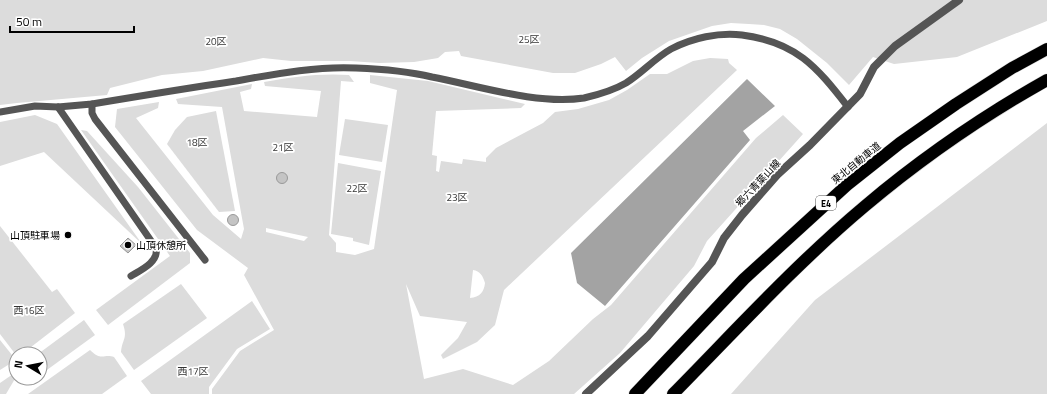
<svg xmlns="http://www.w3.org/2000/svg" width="1047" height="394" viewBox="0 0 1047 394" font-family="'Titillium Web','Noto Sans JP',sans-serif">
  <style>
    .green { fill: #dcdcdc; fill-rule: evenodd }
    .water { fill: #a3a3a3 }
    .building { fill: #c4c4c4; stroke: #999 }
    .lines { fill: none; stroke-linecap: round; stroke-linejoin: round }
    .highway-casing { stroke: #dbdbdb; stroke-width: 13 }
    .lane { stroke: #555; stroke-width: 7 }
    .street { stroke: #555; stroke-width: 8 }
    .highway { stroke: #000; stroke-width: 12 }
    .poi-dot { fill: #000; stroke: #fff; stroke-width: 1.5 }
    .labels { text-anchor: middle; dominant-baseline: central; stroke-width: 3.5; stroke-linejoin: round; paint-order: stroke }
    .shield { fill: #fff; stroke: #4c4c4c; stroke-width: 1 }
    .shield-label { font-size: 9px; font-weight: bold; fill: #000 }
    .park-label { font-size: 10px; fill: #333; stroke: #fff }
    .street-label { font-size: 10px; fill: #000; stroke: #fff }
    .poi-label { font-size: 10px; fill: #000; stroke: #fff; text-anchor: end }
  </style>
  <rect width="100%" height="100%" fill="#fff"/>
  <!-- green -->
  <g class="green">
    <path d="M0 0H1047V21L957 57 894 64 873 57 849 85 827 63 797 39 780 29 764 25 749 24 731 23 712 26 669 41 642 58 626 71 615 57 601 64 575 73H553L461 56 459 51 445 52 438 58 414 62 379 63 350 61H291L263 58 203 71 162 75 110 88 107 95 17 103 0 105Z"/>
    <path d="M710 58 728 59 729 63 737 70 504 290 495 325 477 342 443 359 441 355 458 338 467 322 420 316 406 284 424 379 463 369 513 385 549 361 593 319 611 305 756 138 783 115 803 134 707 241 694 266 620 353 574 394H212V389L240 351 274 330 244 275 248 268 197 230 115 127 117 109 159 102 158 108 136 118 213 215 241 239 244 229 222 107 178 104 176 99 252 84 251 89 240 92 244 111 317 117 321 91 265 86 264 82C294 77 318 73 349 75L354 82 341 81 329 235 336 243V252L355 255 374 249 397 90 370 83V75L428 81 525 104 521 108 436 111 432 155 437 156 436 171 439 172 441 161 462 164 463 159 486 162V158L496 148 543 123 555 112 578 109 609 100 627 90 650 74H667L693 61ZM266 228 308 237 304 241 266 232ZM473 270C480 271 483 276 485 283 484 292 480 297 470 298Z"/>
    <path d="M216 111 235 211 219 212 167 144 175 130 187 117Z"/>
    <path d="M35 115 57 124 142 244 44 152 0 166V122Z"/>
    <path d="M345 119 388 125 382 162 339 155Z"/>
    <path d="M1047 123V394H731L815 300Z"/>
    <path d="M81 130 87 131 138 187 190 253V263L108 325 96 310 170 256Z"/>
    <path d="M338 163 381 171 369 245 353 241V238L331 234Z"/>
    <path d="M0 226 52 292 57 289 75 313 22 354 16 355 0 334Z"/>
    <path d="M181 284 207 318 134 370 121 352C122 339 128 339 123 324Z"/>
    <path d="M252 301 270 329 237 349 209 387V394H151L141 381Z"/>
    <path d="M84 320 95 335 40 375V354H38Z"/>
    <path d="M0 340 16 360 0 370Z"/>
    <path d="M90 350C102 362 104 353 114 357L127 376 102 394H28Z"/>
    <path d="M16 372V377L6 394H0V383Z"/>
  </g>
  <!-- water -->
  <path class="water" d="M747 79 775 106 743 131 750 140 605 306 577 283 571 253Z"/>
  <!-- building -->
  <g class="building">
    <circle cx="282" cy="178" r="5.5"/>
    <circle cx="233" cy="220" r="5.5"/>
    <path d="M128 238 136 245 128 253 120 246Z"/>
  </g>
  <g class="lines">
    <defs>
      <g id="highway">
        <path d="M635 394 744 279 847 185 900 143 956 104 1012 68 1047 49"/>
        <path d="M673 394C736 330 797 263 865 206 922 158 983 116 1047 80"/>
      </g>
    </defs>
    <!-- highway casing -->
    <use href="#highway" class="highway-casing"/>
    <!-- lane -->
    <g class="lane">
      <path d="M92 104V113L95 119 205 260"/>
      <path d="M58 107 156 248C159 262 141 270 131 276"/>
      <path d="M0 112 35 106 58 107 92 104C140 96 188 88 236 81 275 74 316 66 356 68 382 69 407 71 432 77 479 86 537 105 584 98 597 95 614 90 626 83 642 73 655 58 671 49 692 38 719 32 742 35 796 42 816 66 848 107"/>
    </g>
    <!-- street -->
    <path class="street" d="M586 394 648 336 712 262 724 238 742 215 777 175 810 145 860 94 874 67 895 46 959 0"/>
    <!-- highway -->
    <use href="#highway" class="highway"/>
  </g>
  <!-- markers -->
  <g class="poi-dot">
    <circle cx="68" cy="235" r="4"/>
    <circle cx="128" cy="245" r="4"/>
  </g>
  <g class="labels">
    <!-- shield labels -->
    <rect class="shield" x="816" y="196" width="20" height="14" rx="3"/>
    <g class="shield-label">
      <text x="826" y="203">E4</text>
    </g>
    <!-- park labels -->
    <g class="park-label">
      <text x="529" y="39">25区</text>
      <text x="216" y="41">20区</text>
      <text x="197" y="142">18区</text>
      <text x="283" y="147">21区</text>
      <text x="357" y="188">22区</text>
      <text x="457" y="197">23区</text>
      <text x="29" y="310">西16区</text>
      <text x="193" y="371">西17区</text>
    </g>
    <!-- street labels -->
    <g class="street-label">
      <text transform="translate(856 163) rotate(-39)">東北自動車道</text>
      <text transform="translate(758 183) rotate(-47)">郷六青葉山線</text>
    </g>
    <!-- poi labels -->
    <g class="poi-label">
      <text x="60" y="235">山頂駐車場</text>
      <text x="136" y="245" text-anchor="start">山頂休憩所</text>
    </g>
  </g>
  <!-- north arrow -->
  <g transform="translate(28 366) rotate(280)"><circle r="19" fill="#ffffff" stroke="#999999"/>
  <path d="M0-3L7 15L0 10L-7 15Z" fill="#000000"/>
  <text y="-6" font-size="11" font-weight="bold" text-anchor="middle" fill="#000000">N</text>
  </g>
  <!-- scale -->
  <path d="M10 26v6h124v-6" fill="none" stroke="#000000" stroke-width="2"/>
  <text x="16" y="26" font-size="12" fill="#000000" stroke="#ffffff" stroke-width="3" paint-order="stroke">50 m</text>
</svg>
